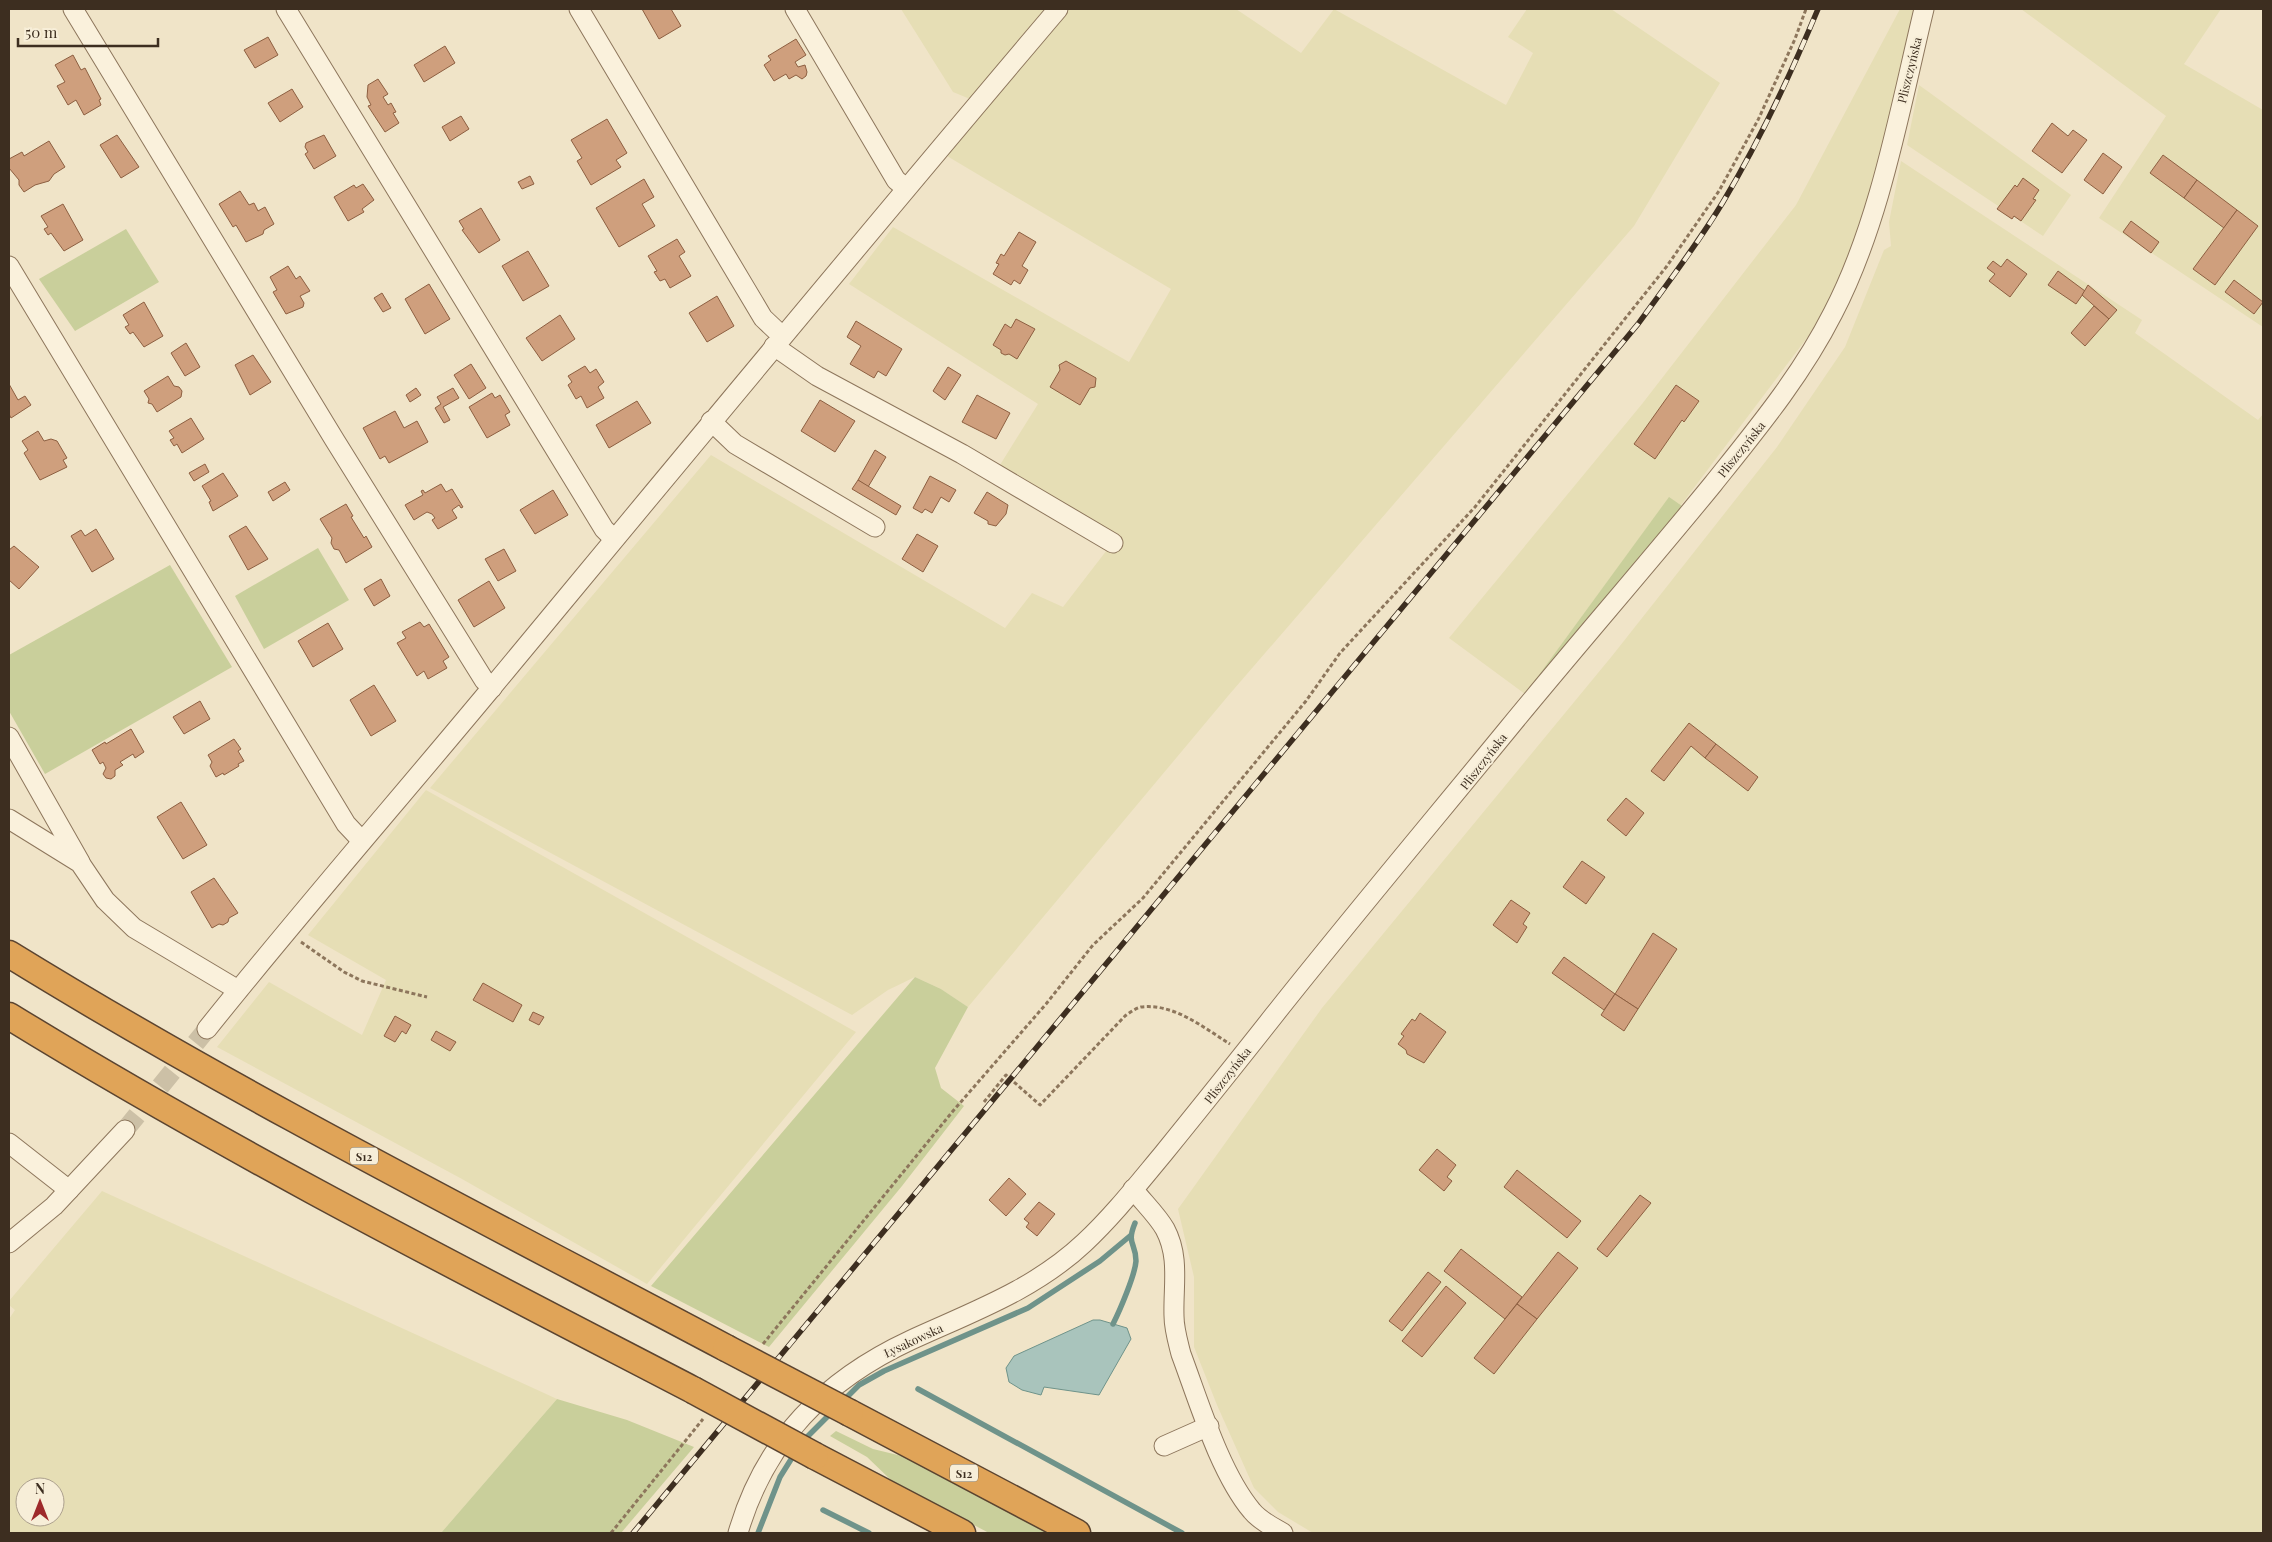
<svg xmlns="http://www.w3.org/2000/svg" width="2272" height="1542" viewBox="0 0 2272 1542" font-family="'Playfair Display',serif">
  <style>
    .farmland { fill: #e6deb5; fill-rule: evenodd }
    .green { fill: #c9cf9b }
    .water { fill: #a9c4bc; stroke: #6f938a }
    .lines { fill: none; stroke-linecap: round; stroke-linejoin: round }
    .stream { stroke: #6f938a; stroke-width: 5.5 }
    .building { fill: #cf9f7d; stroke: #8d5f41 }
    .minor-tunnel { stroke: #ccc0a6; stroke-width: 19; stroke-dasharray: 19 9; stroke-linecap: butt }
    .minor-casing { stroke: #8d765c; stroke-width: 21 }
    .highway-casing { stroke: #5b4430; stroke-width: 29 }
    .path { stroke: #8d765c; stroke-width: 3; stroke-dasharray: 4 2.5; stroke-linecap: butt }
    .minor { stroke: #faf1dc; stroke-width: 19 }
    .highway { stroke: #e0a458; stroke-width: 26 }
    .rail-casing { stroke: #3d2e20; stroke-width: 5.5 }
    .rail { stroke: #f7eed8; stroke-width: 4; stroke-dasharray: 11; stroke-linecap: butt }
    .highway-bridge-casing { stroke: #5b4430; stroke-width: 29; stroke-linecap: butt }
    .highway-bridge { stroke: #e0a458; stroke-width: 26 }
    .labels { text-anchor: middle; dominant-baseline: central; stroke-width: 4; stroke-linejoin: round; paint-order: stroke }
    .shield { fill: #f7eed8; stroke: #756857; stroke-width: 1 }
    .shield-label { font-size: 11px; font-weight: bold; fill: #3d2e20 }
    .street-label { font-size: 12px; fill: #3d2e20; stroke: #f7eed8 }
  </style>
  <rect width="100%" height="100%" fill="#f0e4c8"/>
  <!-- farmland -->
  <g class="farmland">
    <path d="M901 9H1045L970 99 953 92Z"/>
    <path d="M1069 9H1236L1301 53 1334 9 1506 105 1533 53 1508 37 1527 9H1611L1720 83 1634 226 1228 696 968 1007 941 989 915 977 888 990 852 1015 430 788 711 455 1005 628 1032 593 1063 607 1110 546 995 473 1038 404 849 284 893 227 1129 362 1171 289 947 156Z"/>
    <path d="M1900 9H1915L1883 141 1866 208 1847 261 1822 318 1681 505 1669 498 1525 694 1449 638 1642 404 1796 205Z"/>
    <path d="M2021 9H2221L2184 64 2263 110V327L2099 218 2166 116Z"/>
    <path d="M1919 85 2071 195 2043 236 1907 145Z"/>
    <path d="M1901 161 2142 320 2135 333 2258 420 2263 414V1533H1313L1278 1512 1254 1488 1217 1405 1194 1347V1277L1178 1209 1322 1008 1612 656 1777 447 1845 347 1884 250 1891 246 1889 222Z"/>
    <path d="M426 790 856 1032 647 1284 462 1179 217 1047 269 982 362 1035 386 980 308 935Z"/>
    <path d="M102 1191 557 1399 441 1533H9V1319L15 1310 9 1305V1301ZM25 1487H55V1517H25Z"/>
  </g>
  <!-- green -->
  <g class="green">
    <path d="M126 229 159 282 75 331 39 279Z"/>
    <path d="M1669 497 1688 510 1530 698 1525 694Z"/>
    <path d="M318 548 349 600 264 649 235 596Z"/>
    <path d="M170 565 232 667 45 774 9 711V655Z"/>
    <path d="M915 977 941 989 968 1007 935 1068 941 1088 964 1106 902 1186 769 1347 651 1286Z"/>
    <path d="M557 1399 627 1420 694 1447 621 1533H441Z"/>
    <path d="M836 1431 873 1449 906 1457 1051 1533H989L893 1482 867 1457 830 1436Z"/>
  </g>
  <!-- water -->
  <path class="water" d="M1093 1320H1100L1127 1328 1131 1339 1099 1395 1044 1387 1041 1395 1022 1390 1009 1382 1006 1368 1014 1356Z"/>
  <g class="lines">
    <!-- stream -->
    <g class="stream">
      <path d="M1113 1324C1120 1310 1135 1275 1136 1261 1136 1242 1126 1245 1135 1223"/>
      <path d="M918 1389 1182 1533"/>
      <path d="M843 1401 859 1385 884 1371 1028 1308 1100 1261 1130 1236"/>
      <path d="M803 1441 833 1411"/>
      <path d="M823 1510 869 1533"/>
      <path d="M758 1533 780 1477 795 1453"/>
    </g>
  </g>
  <!-- building -->
  <g class="building">
    <path d="M642 9H671L681 26 659 39Z"/>
    <path d="M268 37 278 55 255 68 244 50Z"/>
    <path d="M796 39 806 55 795 62 798 67 805 65 807 72 806 76 802 79 796 75 789 79 786 74 774 81 764 65 771 60 768 56Z"/>
    <path d="M445 46 455 63 424 82 414 65Z"/>
    <path d="M73 55 81 70 85 68 101 99 99 100 101 105 84 115 76 100 68 105 57 86 65 82 55 65Z"/>
    <path d="M378 79 388 94 383 97 388 105 391 103 396 112 393 113 399 123 385 132 368 106 371 105 367 97 368 85Z"/>
    <path d="M292 89 303 107 280 122 268 103Z"/>
    <path d="M461 116 469 129 450 141 442 127Z"/>
    <path d="M607 119 627 153 616 160 621 167 591 185 577 161 582 158 571 140Z"/>
    <path d="M2052 123 2068 136 2073 130 2087 140 2062 173 2032 151Z"/>
    <path d="M117 135 139 167 121 178 100 145Z"/>
    <path d="M324 135 336 156 314 169 305 154 308 152 305 147 306 143Z"/>
    <path d="M49 141 65 167 54 174 49 181 35 185 24 192 19 185V180L9 168V159L22 152 24 156Z"/>
    <path d="M2103 153 2122 167 2103 194 2084 180Z"/>
    <path d="M2163 155 2197 180 2184 198 2150 173Z"/>
    <path d="M530 176 534 184 522 189 518 182Z"/>
    <path d="M2023 178 2039 190 2033 199 2036 200 2021 221 2014 216 2012 219 1997 209 2015 185 2017 187Z"/>
    <path d="M644 179 654 197 642 204 655 226 619 247 596 208Z"/>
    <path d="M2197 180 2237 210 2224 228 2184 198Z"/>
    <path d="M363 184 374 200 362 209 364 212 348 221 334 197 354 185 356 188Z"/>
    <path d="M240 191 249 205 254 203 258 211 265 207 274 224 264 230 263 234 246 242 236 225 233 227 219 204Z"/>
    <path d="M63 204 83 240 64 251 51 233 48 235 44 229 48 227 41 216Z"/>
    <path d="M481 208 500 240 479 253 462 230 464 229 459 221Z"/>
    <path d="M2237 210 2258 226 2215 285 2193 269Z"/>
    <path d="M2131 221 2159 242 2151 253 2123 232Z"/>
    <path d="M1019 232 1036 242 1022 266 1028 270 1020 284 1014 280 1011 285 993 274 999 264 996 263 1001 254 1004 256Z"/>
    <path d="M677 239 685 252 679 256 691 276 670 288 665 279 660 281 654 272 657 271 648 256Z"/>
    <path d="M528 251 549 286 523 301 502 266Z"/>
    <path d="M2007 259 2027 274 2010 297 1989 281 1995 274 1987 268 1993 261 2001 267Z"/>
    <path d="M288 266 296 279 300 276 310 291 300 296 304 303 303 307 286 314 273 292 277 290 270 277Z"/>
    <path d="M2058 271 2085 291 2076 304 2048 285Z"/>
    <path d="M2234 280 2263 302 2254 314 2225 292Z"/>
    <path d="M429 284 450 319 425 334 405 299Z"/>
    <path d="M2088 285 2117 310 2109 319 2082 295Z"/>
    <path d="M382 293 391 308 383 312 374 298Z"/>
    <path d="M717 296 734 326 707 342 689 313Z"/>
    <path d="M144 302 163 336 144 347 133 332 130 334 125 327 129 325 123 315Z"/>
    <path d="M2094 306 2109 319 2085 346 2071 333Z"/>
    <path d="M560 315 575 339 542 361 526 338Z"/>
    <path d="M1016 319 1035 329 1017 359 1009 354 1005 355 1001 353V350L993 345 1005 324 1011 328Z"/>
    <path d="M856 321 902 349 886 376 878 371 874 378 850 364 861 346 847 337Z"/>
    <path d="M186 343 200 367 185 376 171 353Z"/>
    <path d="M253 355 271 382 250 395 235 365Z"/>
    <path d="M1066 361 1096 378 1095 387 1090 388 1080 405 1050 387 1060 370 1059 365Z"/>
    <path d="M471 364 486 388 469 399 454 375Z"/>
    <path d="M585 366 590 373 596 369 604 382 598 387 604 398 587 408 581 396 576 399 568 385 572 382 568 376Z"/>
    <path d="M948 367 961 375 945 400 933 391Z"/>
    <path d="M168 376 174 386 179 387 182 391 181 397 157 412 152 404 148 403 149 399 144 391Z"/>
    <path d="M9 384 18 400 25 396 31 405 11 418 9 414Z"/>
    <path d="M1676 385 1699 401 1684 422 1682 420 1655 459 1634 444Z"/>
    <path d="M416 388 421 395 410 402 406 395Z"/>
    <path d="M453 388 459 398 443 407 450 420 444 423 435 408 441 404 437 397Z"/>
    <path d="M492 393 495 398 500 395 510 412 505 415 510 425 487 438 469 407Z"/>
    <path d="M977 395 1010 413 996 439 962 422Z"/>
    <path d="M820 400 855 421 835 452 801 431Z"/>
    <path d="M637 401 651 423 609 448 596 425Z"/>
    <path d="M395 411 404 428 417 421 428 442 389 463 385 456 380 459 363 428Z"/>
    <path d="M191 418 204 439 182 453 177 444 174 446 170 440 174 438 169 431Z"/>
    <path d="M38 431 44 441 51 439 57 441 67 458 63 460 67 467 40 480 24 453 28 450 22 441Z"/>
    <path d="M875 450 886 457 868 487 858 480Z"/>
    <path d="M205 464 209 472 194 481 189 473Z"/>
    <path d="M223 473 238 496 213 511 209 502 211 501 202 486Z"/>
    <path d="M930 476 956 490 949 502 941 497 932 513 925 509 922 513 913 508Z"/>
    <path d="M858 480 901 506 896 515 852 489Z"/>
    <path d="M285 482 290 490 273 501 268 492Z"/>
    <path d="M441 484 446 492 452 489 463 507 461 508 459 505 452 510 457 518 438 529 432 520 435 518 432 514 427 512 414 520 405 505 423 495 421 491 423 490 425 493Z"/>
    <path d="M553 490 568 515 535 534 520 510Z"/>
    <path d="M987 492 1008 505 1006 514 996 526 988 524V521L974 513Z"/>
    <path d="M346 504 353 516 351 517 364 538 366 536 372 547 346 563 339 550 334 549 331 543 332 538 320 519Z"/>
    <path d="M246 526 268 559 248 570 229 536Z"/>
    <path d="M96 529 114 559 92 572 71 536 81 530 85 536Z"/>
    <path d="M917 534 938 546 923 572 902 559Z"/>
    <path d="M14 546 39 567 19 589 9 580V550Z"/>
    <path d="M504 549 516 571 498 581 485 559Z"/>
    <path d="M381 579 390 596 374 606 364 589Z"/>
    <path d="M489 581 505 608 474 627 458 600Z"/>
    <path d="M420 622 424 627 429 624 449 657 443 661 447 668 428 679 424 671 417 676 397 643 406 638 402 632Z"/>
    <path d="M328 623 343 649 313 667 298 641Z"/>
    <path d="M374 685 396 721 371 736 350 700Z"/>
    <path d="M200 701 210 719 184 734 173 717Z"/>
    <path d="M1689 723 1716 744 1705 758 1691 746 1664 781 1651 771Z"/>
    <path d="M131 729 144 752 135 758 133 754 120 762 123 765 115 770V776L111 779 106 778 103 774 106 768 103 762 100 764 92 750 105 742 106 744Z"/>
    <path d="M234 739 241 749 238 751 244 761 238 764 239 766 224 775 223 773 216 777 210 766 212 762 208 755Z"/>
    <path d="M1716 744 1758 777 1748 791 1705 758Z"/>
    <path d="M1626 798 1644 813 1626 836 1607 820Z"/>
    <path d="M181 802 207 845 183 859 157 817Z"/>
    <path d="M1582 861 1605 877 1586 904 1563 887Z"/>
    <path d="M214 878 238 913 229 918 228 922 223 925 219 924 212 928 191 892Z"/>
    <path d="M1511 900 1530 913 1523 924 1527 927 1517 943 1493 925Z"/>
    <path d="M1653 933 1677 949 1638 1009 1615 994Z"/>
    <path d="M1564 957 1615 994 1604 1010 1552 973Z"/>
    <path d="M483 983 522 1005 513 1022 473 1000Z"/>
    <path d="M1615 994 1638 1009 1624 1031 1601 1015Z"/>
    <path d="M533 1012 544 1017 539 1025 529 1020Z"/>
    <path d="M1420 1013 1446 1032 1424 1063 1407 1054 1406 1050 1398 1044 1404 1036 1401 1034 1412 1019 1415 1021Z"/>
    <path d="M395 1016 411 1025 406 1034 402 1031 395 1042 384 1036Z"/>
    <path d="M436 1031 456 1042 450 1051 431 1040Z"/>
    <path d="M1437 1149 1456 1165 1447 1177 1452 1181 1444 1191 1419 1170Z"/>
    <path d="M1517 1170 1581 1221 1567 1238 1504 1187Z"/>
    <path d="M1009 1178 1026 1194 1006 1216 989 1200Z"/>
    <path d="M1640 1195 1651 1203 1607 1257 1597 1249Z"/>
    <path d="M1039 1202 1055 1214 1037 1236 1026 1227 1029 1223 1024 1219Z"/>
    <path d="M1461 1249 1522 1297 1505 1319 1444 1271Z"/>
    <path d="M1558 1252 1578 1268 1537 1319 1517 1304Z"/>
    <path d="M1428 1272 1441 1282 1402 1331 1389 1321Z"/>
    <path d="M1446 1286 1466 1303 1422 1357 1402 1341Z"/>
    <path d="M1517 1304 1537 1319 1494 1374 1474 1358Z"/>
  </g>
  <g class="lines">
    <!-- minor-tunnel -->
    <path class="minor-tunnel" d="M125 1130 207 1029"/>
    <defs>
      <g id="minor">
        <path d="M73 9 334 439 484 680 492 688"/>
        <path d="M286 9 604 529 614 539"/>
        <path d="M579 9 763 318 782 336"/>
        <path d="M795 9 896 180 906 188"/>
        <path d="M9 266 346 824 362 841"/>
        <path d="M774 346 817 376 962 454 1113 543"/>
        <path d="M711 421 735 444 875 527"/>
        <path d="M9 737 80 862"/>
        <path d="M9 819 80 863 105 900 134 928 238 990"/>
        <path d="M207 1029C299 914 395 804 489 691 678 463 866 235 1058 9"/>
        <path d="M9 1143 69 1190"/>
        <path d="M1133 1189C1143 1202 1157 1215 1165 1229 1180 1257 1173 1286 1174 1316 1174 1329 1178 1342 1181 1354 1199 1402 1220 1473 1252 1511 1260 1521 1273 1527 1283 1533"/>
        <path d="M9 1243 54 1206 125 1130"/>
        <path d="M1164 1446 1209 1426"/>
        <path d="M738 1533C765 1440 825 1380 911 1340 972 1312 1034 1290 1084 1243 1113 1216 1138 1184 1163 1154 1201 1107 1238 1061 1275 1014 1351 918 1431 823 1508 729 1576 646 1646 566 1713 484 1757 429 1801 376 1833 313 1880 223 1900 108 1924 9"/>
      </g>
      <g id="highway">
        <path d="M9 954C241 1097 485 1220 726 1348"/>
        <path d="M9 1016C230 1152 462 1270 693 1390"/>
        <path d="M850 1413 1077 1533"/>
        <path d="M815 1456 962 1533"/>
      </g>
    </defs>
    <!-- minor casing -->
    <use href="#minor" class="minor-casing"/>
    <!-- highway casing -->
    <use href="#highway" class="highway-casing"/>
    <!-- path -->
    <g class="path">
      <path d="M301 942 344 972 362 981 427 997"/>
      <path d="M984 1102 1006 1075 1040 1105 1125 1016C1129 1013 1136 1008 1141 1007 1174 1003 1204 1028 1230 1044"/>
      <path d="M763 1344 953 1111 1046 1004 1093 945 1143 898 1306 701 1340 653 1475 507 1667 266 1719 191 1758 120 1795 39 1806 9"/>
      <path d="M611 1533 703 1419"/>
    </g>
    <!-- minor -->
    <use href="#minor" class="minor"/>
    <!-- highway -->
    <use href="#highway" class="highway"/>
    <defs>
      <path id="rail" d="M633 1533 1638 324C1667 284 1697 245 1723 202 1760 140 1790 76 1818 9"/>
    </defs>
    <!-- rail casing -->
    <use href="#rail" class="rail-casing"/>
    <!-- rail -->
    <use href="#rail" class="rail"/>
    <defs>
      <g id="highway-bridge">
        <path d="M726 1348 850 1413"/>
        <path d="M693 1390 815 1456"/>
      </g>
    </defs>
    <!-- highway-bridge casing -->
    <use href="#highway-bridge" class="highway-bridge-casing"/>
    <!-- highway-bridge -->
    <use href="#highway-bridge" class="highway-bridge"/>
  </g>
  <g class="labels">
    <!-- shield labels -->
    <g class="shield">
      <rect x="350" y="1147.5" width="28" height="17" rx="4"/>
      <rect x="950" y="1464.5" width="28" height="17" rx="4"/>
    </g>
    <g class="shield-label">
      <text x="364" y="1156">S12</text>
      <text x="964" y="1473">S12</text>
    </g>
    <!-- street labels -->
    <g class="street-label">
      <text transform="translate(1909 70) rotate(-76)">Pliszczyńska</text>
      <text transform="translate(1741 449) rotate(-51)">Pliszczyńska</text>
      <text transform="translate(1483 761) rotate(-52)">Pliszczyńska</text>
      <text transform="translate(1227 1075) rotate(-52)">Pliszczyńska</text>
      <text transform="translate(913 1340) rotate(-25)">Łysakowska</text>
    </g>
  </g>
  <!-- border -->
  <rect width="2272" height="1542" fill="none" stroke="#3d2e20" stroke-width="20"/>
  <!-- north arrow -->
  <g transform="translate(40 1502)"><circle r="24" fill="#f7eed8" stroke="#ada18e"/>
  <path d="M0-4L9 19L0 12L-9 19Z" fill="#9e2a2b"/>
  <text y="-8" font-size="14" font-weight="bold" text-anchor="middle" fill="#3d2e20">N</text>
  </g>
  <!-- scale -->
  <path d="M18 38v8h140v-8" fill="none" stroke="#3d2e20" stroke-width="2.5"/>
  <text x="25" y="38" font-size="15" fill="#3d2e20" stroke="#f7eed8" stroke-width="4" paint-order="stroke">50 m</text>
</svg>
